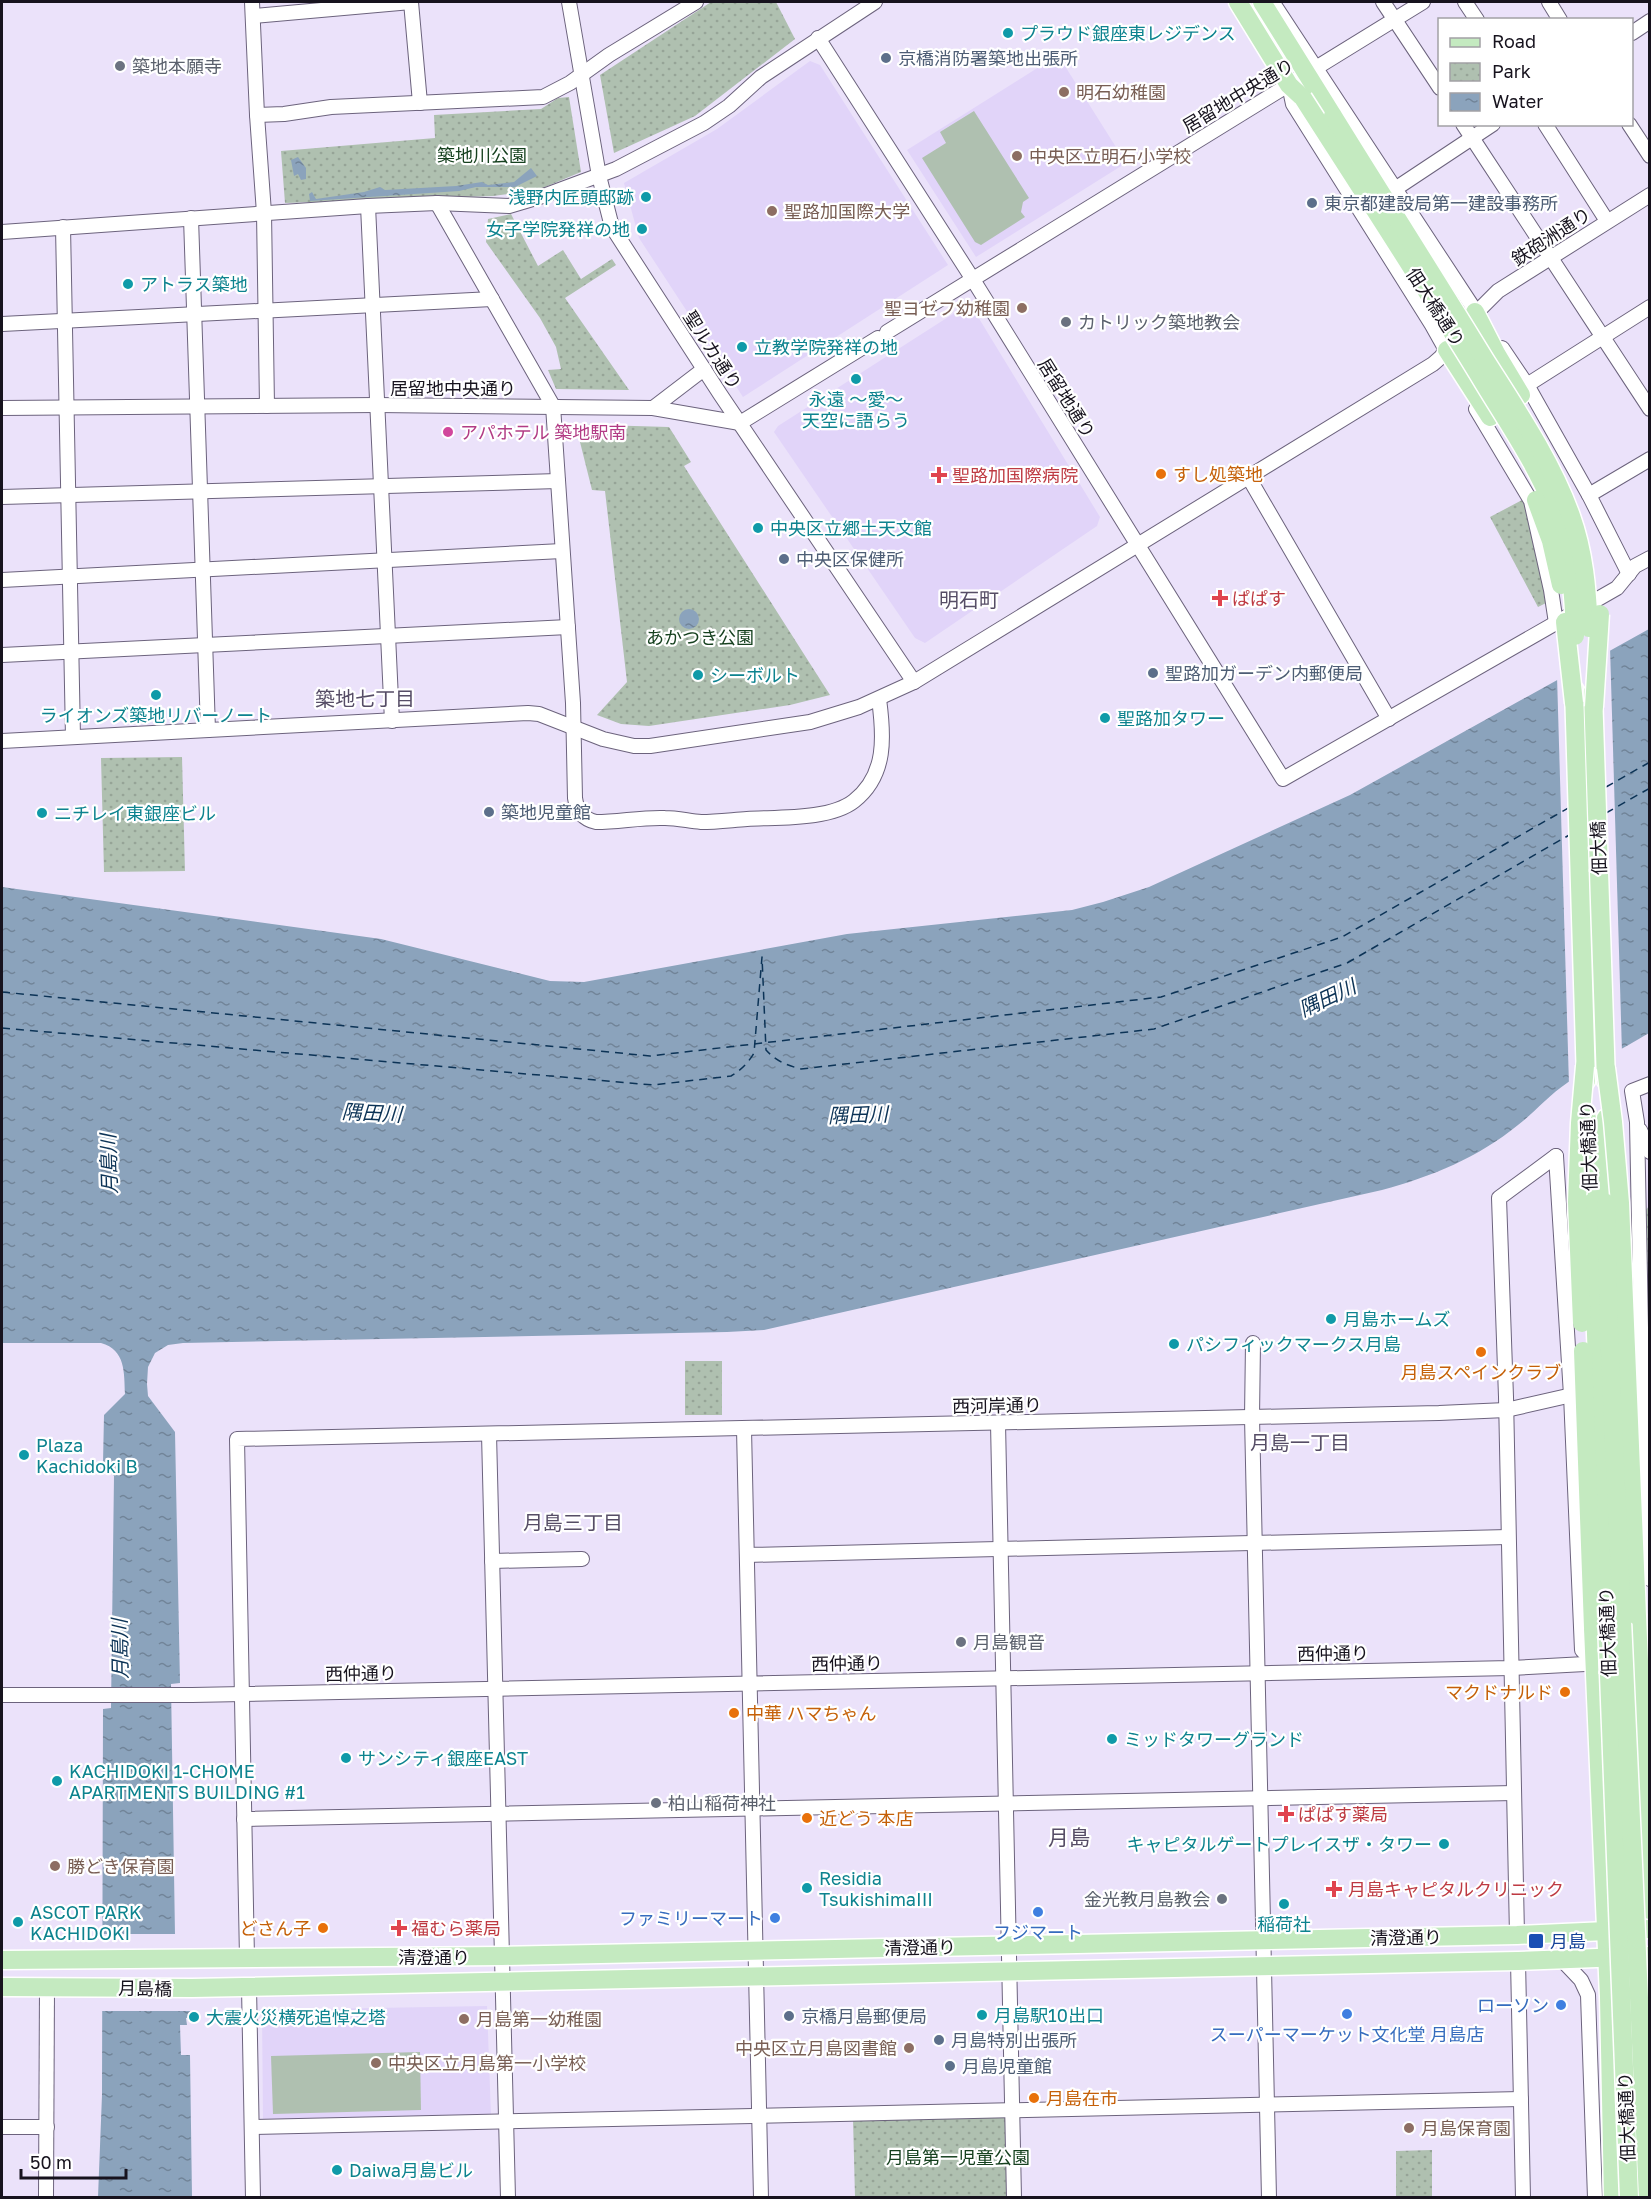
<svg xmlns="http://www.w3.org/2000/svg" width="1651" height="2199" viewBox="0 0 1651 2199" font-family="'Golos Text','Noto Sans JP',sans-serif">
  <style>
    .built { fill: #e1d4f9 }
    .grass { fill: #afc0b0 }
    .park { fill: url(#park-dots) }
    .water { fill: url(#water-ripples) }
    .pier { fill: #ebe2fa }
    .lines { fill: none; stroke-linecap: round; stroke-linejoin: round }
    .ferry { stroke: #0c3356; stroke-width: 1.5; stroke-dasharray: 8 6; stroke-linecap: butt }
    .minor-casing { stroke: #6c637d; stroke-width: 16 }
    .major-casing { stroke: #fff; stroke-width: 21 }
    .minor { stroke: #fff; stroke-width: 14 }
    .major { stroke: #c4eac0; stroke-width: 18 }
    .major-bridge-casing { stroke: #fff; stroke-width: 21; stroke-linecap: butt }
    .major-bridge { stroke: #c4eac0; stroke-width: 18 }
    .culture-dot { fill: #0f9aa8; stroke: #fff; stroke-width: 2 }
    .service-dot { fill: #5c6f8a; stroke: #fff; stroke-width: 2 }
    .worship-dot { fill: #6b7280; stroke: #fff; stroke-width: 2 }
    .education-dot { fill: #8d6e63; stroke: #fff; stroke-width: 2 }
    .hotel-dot { fill: #d1479c; stroke: #fff; stroke-width: 2 }
    .food-dot { fill: #e8710a; stroke: #fff; stroke-width: 2 }
    .health-dot { fill: #e0444e; stroke: #fff; stroke-width: 2 }
    .shop-dot { fill: #3f7fe0; stroke: #fff; stroke-width: 2 }
    .transit-dot { fill: #1a4fb4; stroke: #fff; stroke-width: 2 }
    .labels { text-anchor: middle; dominant-baseline: central; stroke-width: 4.5; stroke-linejoin: round; paint-order: stroke }
    .culture-label { font-size: 18px; fill: #0d838f; stroke: #fff; text-anchor: start }
    .service-label { font-size: 18px; fill: #4e5e75; stroke: #fff; text-anchor: start }
    .worship-label { font-size: 18px; fill: #5b616d; stroke: #fff; text-anchor: start }
    .education-label { font-size: 18px; fill: #785e54; stroke: #fff; text-anchor: start }
    .street-label { font-size: 18px; fill: #17131e; stroke: #fff }
    .park-label { font-size: 18px; fill: #16411f; stroke: #fff }
    .hotel-label { font-size: 18px; fill: #b23c85; stroke: #fff; text-anchor: start }
    .food-label { font-size: 18px; fill: #c56008; stroke: #fff; text-anchor: start }
    .health-label { font-size: 18px; fill: #be3a42; stroke: #fff; text-anchor: start }
    .shop-label { font-size: 18px; fill: #366cbe; stroke: #fff; text-anchor: end }
    .transit-label { font-size: 18px; fill: #164399; stroke: #fff; text-anchor: start }
    .neighbourhood-label { font-size: 20px; fill: #564d66; stroke: #fff }
    .water-label { font-size: 20px; font-style: italic; fill: #0c3356; stroke: #fff }
    .quarter-label { font-size: 21px; fill: #564d66; stroke: #fff }
  </style>
  <defs>
    <pattern id="park-dots" width="8" height="8" patternUnits="userSpaceOnUse" patternTransform="scale(1.5)"><rect width="8" height="8" fill="#afc0b0"/><path d="M2 2h.1M6 6h.1" fill="none" stroke="#96a497" stroke-width="1.8" stroke-linecap="round"/></pattern>
    <pattern id="water-ripples" width="26" height="14" patternUnits="userSpaceOnUse" patternTransform="scale(1.5)"><rect width="26" height="14" fill="#8ba3bc"/><path d="M2 4q2-2 4 0t4 0M15 11q2-2 4 0t4 0" fill="none" stroke="#718498"/></pattern>
  </defs>
  <rect width="100%" height="100%" fill="#ebe2fa"/>
  <!-- built -->
  <g class="built">
    <path d="M1058 55 1126 163 976 257 907 150Z"/>
    <path d="M810 61 820 65 948 265 743 397 639 238 624 183 717 129Z"/>
    <path d="M967 305 972 307 1100 517 1097 526 925 643 915 638 774 432 778 426Z"/>
    <path d="M487 2006 491 2116 263 2120 262 2010Z"/>
  </g>
  <!-- grass -->
  <g class="grass">
    <path d="M974 111 1029 198 1023 202 1021 212 1025 217 981 245 975 242 922 158 946 143 940 132Z"/>
    <path d="M420 2052 421 2110 273 2114 271 2056Z"/>
  </g>
  <!-- park -->
  <g class="park">
    <path d="M711 2H776L795 39 695 116 614 153 600 75Z"/>
    <path d="M569 97 581 172 538 190 493 196 285 203 281 151 435 138 434 115 541 109 558 98Z"/>
    <path d="M511 214 538 266 563 250 581 279 612 259 616 265 565 298 629 390 556 389 548 370 561 369 556 347 540 318 486 242 488 219Z"/>
    <path d="M565 424 669 427 691 462 684 466 830 695 790 705 649 726 621 724 597 715 627 682 605 491 592 490 578 434H566Z"/>
    <path d="M1524 499 1548 602 1538 607 1490 517Z"/>
    <path d="M182 757 185 871 104 872 101 758Z"/>
    <path d="M1649 1206 1650 1345 1645 1347 1646 1210Z"/>
    <rect x="685" y="1361" width="37" height="54"/>
    <path d="M1007 2116 1009 2197H855L853 2119Z"/>
    <path d="M1432 2150V2197H1396V2151Z"/>
  </g>
  <!-- water -->
  <g class="water">
    <path d="M298 157 306 168V179L301 180 298 174 294 176 291 160Z"/>
    <path d="M531 168 537 176 515 187H476L459 191 310 201 309 194 312 192 316 199 364 192 380 187 385 190 456 186 482 182 488 185 514 182Z"/>
    <circle cx="689" cy="619" r="10"/>
    <path d="M1649 629V1033C1622 1049 1593 1064 1567 1083 1549 1095 1535 1112 1518 1125 1479 1157 1431 1177 1382 1190L764 1330 727 1332 183 1343 168 1345 155 1353 148 1367 147 1384 148 1396 175 1432 180 1683 171 1684 175 1935H188L191 2017 186 2018 187 2025H180L181 2055H190L192 2197H98L102 2095 103 1709 111 1708 114 1476 103 1463 104 1415 125 1394C124 1373 126 1350 101 1343H2V887L381 939 550 981 584 982 847 934 1072 910 1103 902 1149 887 1350 795Z"/>
  </g>
  <!-- pier -->
  <g class="pier">
    <path d="M1610 647 1622 1053 1569 1085 1557 676Z"/>
    <path d="M100 1934H191L193 2011H99Z"/>
  </g>
  <g class="lines">
    <!-- ferry -->
    <g class="ferry">
      <path d="M1606 787 1650 762"/>
      <path d="M1606 813 1650 788"/>
      <path d="M2 992 650 1056 1161 997 1342 937 1570 807"/>
      <path d="M2 1028 653 1085 731 1076C741 1070 748 1063 754 1053L762 957 766 1050C776 1061 786 1065 801 1069L1154 1029 1347 963 1571 834"/>
    </g>
    <defs>
      <g id="minor">
        <path d="M252 2 257 115 264 213 267 406"/>
        <path d="M411 2 420 103"/>
        <path d="M569 2 599 176 612 227 720 394 914 682"/>
        <path d="M1383 2 1440 88"/>
        <path d="M1465 2 1477 20"/>
        <path d="M1549 2 1560 20"/>
        <path d="M1273 3 1480 318"/>
        <path d="M253 16 411 2"/>
        <path d="M1632 33 1650 21"/>
        <path d="M818 38 972 278 1283 779 1617 588 1635 566 1650 558"/>
        <path d="M1289 85 1293 104 1432 325 1450 357"/>
        <path d="M257 115 284 114 331 107 543 97 570 83 609 55 696 2"/>
        <path d="M1463 124 1650 409"/>
        <path d="M1545 124 1607 221"/>
        <path d="M1629 124 1650 156"/>
        <path d="M1395 189 1493 124"/>
        <path d="M437 203 553 406 573 703 575 798C577 812 583 819 596 822 619 822 642 817 665 818 677 818 689 821 701 822 716 822 732 820 747 819 777 817 830 820 854 801 887 775 884 736 879 699"/>
        <path d="M368 206 392 721"/>
        <path d="M191 218 208 730"/>
        <path d="M63 227 73 737"/>
        <path d="M2 232 368 206 437 203 509 206 546 195 616 169 704 123 729 106 761 77 875 2"/>
        <path d="M1470 319 1498 291 1650 195"/>
        <path d="M2 324 492 299"/>
        <path d="M887 332 1423 2"/>
        <path d="M1502 348 1527 385 1589 495 1629 574"/>
        <path d="M1527 385 1650 307"/>
        <path d="M2 408 377 405 653 408 740 423 878 338"/>
        <path d="M653 408 704 369"/>
        <path d="M1476 409 1531 501 1551 590 1556 623"/>
        <path d="M1249 478 1389 719"/>
        <path d="M1589 495 1650 459"/>
        <path d="M2 497 558 481"/>
        <path d="M2 580 562 551"/>
        <path d="M2 655 568 627"/>
        <path d="M2 741 528 713 539 714 603 739 634 746H650L810 722 859 707 914 682 1433 364 1441 357 1451 344"/>
        <path d="M1650 1084 1632 1091 1637 1122 1642 1379 1650 1579"/>
        <path d="M1640 1130 1650 1152"/>
        <path d="M1556 1156 1571 1395 1582 1650 1594 1663"/>
        <path d="M1253 1343 1252 1417 1269 2198"/>
        <path d="M1618 1384 1650 1378"/>
        <path d="M998 1423 1014 2198"/>
        <path d="M744 1429 761 2198"/>
        <path d="M489 1434 508 2198"/>
        <path d="M747 1555 1508 1537"/>
        <path d="M492 1561 582 1559"/>
        <path d="M1641 1656 1650 1634"/>
        <path d="M2 1695H192L1511 1668 1604 1663"/>
        <path d="M244 1819 1514 1793"/>
        <path d="M1517 1935 1506 1397 1499 1198 1556 1156"/>
        <path d="M247 1958 237 1439 1439 1413 1506 1410 1594 1390"/>
        <path d="M1562 1960 1581 1980 1588 1995 1595 2198"/>
        <path d="M1518 1961 1523 2198"/>
        <path d="M249 1987 253 2198"/>
        <path d="M2 2127H47"/>
        <path d="M252 2127 1521 2099"/>
        <path d="M46 2198 47 1987"/>
      </g>
      <g id="major">
        <path d="M1238 2 1289 85 1303 98"/>
        <path d="M1262 2 1333 116"/>
        <path d="M1475 312 1497 355 1521 395"/>
        <path d="M1447 350 1490 417"/>
        <path d="M1574 689 1586 1081"/>
        <path d="M1593 692 1606 1081"/>
        <path d="M1587 1118 1591 1203"/>
        <path d="M1606 1118V1203"/>
        <path d="M1637 1616 1650 1910"/>
        <path d="M1593 1628 1609 1997 1613 2198"/>
        <path d="M2 1960 502 1956 1517 1935 1650 1929"/>
        <path d="M2 1987 192 1988 1518 1961 1650 1956"/>
      </g>
    </defs>
    <!-- minor casing -->
    <use href="#minor" class="minor-casing"/>
    <!-- major casing -->
    <use href="#major" class="major-casing"/>
    <!-- minor -->
    <use href="#minor" class="minor"/>
    <!-- major -->
    <use href="#major" class="major"/>
    <defs>
      <g id="major-bridge">
        <path d="M1303 98C1362 190 1422 282 1479 375 1507 422 1540 468 1558 520 1571 558 1574 596 1575 636"/>
        <path d="M1333 116C1383 197 1435 278 1485 360 1516 409 1551 460 1571 516 1584 552 1587 589 1589 628"/>
        <path d="M1536 500 1551 541 1561 585"/>
        <path d="M1565 622 1574 703"/>
        <path d="M1594 707 1600 614"/>
        <path d="M1606 1068 1613 1122 1620 1203 1637 1616"/>
        <path d="M1591 1203 1629 2198"/>
        <path d="M1606 1203 1609 1331 1648 2198"/>
        <path d="M1582 1323 1577 1202 1580 1123 1585 1066"/>
        <path d="M1583 1351 1593 1628"/>
      </g>
    </defs>
    <!-- major-bridge casing -->
    <use href="#major-bridge" class="major-bridge-casing"/>
    <!-- major-bridge -->
    <use href="#major-bridge" class="major-bridge"/>
  </g>
  <!-- markers -->
  <g class="culture-dot">
    <circle cx="1008" cy="33" r="6"/>
    <circle cx="646" cy="197" r="6"/>
    <circle cx="642" cy="229" r="6"/>
    <circle cx="128" cy="284" r="6"/>
    <circle cx="742" cy="347" r="6"/>
    <circle cx="856" cy="379" r="6"/>
    <circle cx="758" cy="528" r="6"/>
    <circle cx="698" cy="675" r="6"/>
    <circle cx="156" cy="695" r="6"/>
    <circle cx="1105" cy="718" r="6"/>
    <circle cx="42" cy="813" r="6"/>
    <circle cx="1331" cy="1319" r="6"/>
    <circle cx="1174" cy="1344" r="6"/>
    <circle cx="24" cy="1455" r="6"/>
    <circle cx="1112" cy="1739" r="6"/>
    <circle cx="346" cy="1758" r="6"/>
    <circle cx="57" cy="1781" r="6"/>
    <circle cx="1444" cy="1844" r="6"/>
    <circle cx="807" cy="1888" r="6"/>
    <circle cx="1284" cy="1904" r="6"/>
    <circle cx="18" cy="1922" r="6"/>
    <circle cx="982" cy="2015" r="6"/>
    <circle cx="194" cy="2017" r="6"/>
    <circle cx="337" cy="2170" r="6"/>
  </g>
  <g class="service-dot">
    <circle cx="886" cy="58" r="6"/>
    <circle cx="1312" cy="203" r="6"/>
    <circle cx="784" cy="559" r="6"/>
    <circle cx="1153" cy="673" r="6"/>
    <circle cx="489" cy="812" r="6"/>
    <circle cx="789" cy="2016" r="6"/>
    <circle cx="939" cy="2040" r="6"/>
    <circle cx="950" cy="2066" r="6"/>
  </g>
  <g class="worship-dot">
    <circle cx="120" cy="66" r="6"/>
    <circle cx="1066" cy="322" r="6"/>
    <circle cx="961" cy="1642" r="6"/>
    <circle cx="656" cy="1803" r="6"/>
    <circle cx="1222" cy="1899" r="6"/>
  </g>
  <g class="education-dot">
    <circle cx="1064" cy="92" r="6"/>
    <circle cx="1017" cy="156" r="6"/>
    <circle cx="772" cy="211" r="6"/>
    <circle cx="1022" cy="308" r="6"/>
    <circle cx="55" cy="1866" r="6"/>
    <circle cx="464" cy="2019" r="6"/>
    <circle cx="909" cy="2048" r="6"/>
    <circle cx="376" cy="2063" r="6"/>
    <circle cx="1409" cy="2128" r="6"/>
  </g>
  <circle class="hotel-dot" cx="448" cy="432" r="6"/>
  <g class="food-dot">
    <circle cx="1161" cy="474" r="6"/>
    <circle cx="1481" cy="1352" r="6"/>
    <circle cx="1565" cy="1692" r="6"/>
    <circle cx="734" cy="1713" r="6"/>
    <circle cx="807" cy="1818" r="6"/>
    <circle cx="323" cy="1928" r="6"/>
    <circle cx="1034" cy="2098" r="6"/>
  </g>
  <g class="health-dot">
    <path d="M936 466h6v6h6v6h-6v6h-6v-6h-6v-6h6z"/>
    <path d="M1217 589h6v6h6v6h-6v6h-6v-6h-6v-6h6z"/>
    <path d="M1283 1805h6v6h6v6h-6v6h-6v-6h-6v-6h6z"/>
    <path d="M1331 1880h6v6h6v6h-6v6h-6v-6h-6v-6h6z"/>
    <path d="M396 1919h6v6h6v6h-6v6h-6v-6h-6v-6h6z"/>
  </g>
  <g class="shop-dot">
    <circle cx="1038" cy="1912" r="6"/>
    <circle cx="775" cy="1918" r="6"/>
    <circle cx="1561" cy="2005" r="6"/>
    <circle cx="1347" cy="2014" r="6"/>
  </g>
  <rect class="transit-dot" x="1528" y="1933" width="16" height="16" rx="3"/>
  <g class="labels">
    <!-- culture labels -->
    <g class="culture-label">
      <text x="1020" y="33">プラウド銀座東レジデンス</text>
      <text x="634" y="197" text-anchor="end">浅野内匠頭邸跡</text>
      <text x="630" y="229" text-anchor="end">女子学院発祥の地</text>
      <text x="140" y="284">アトラス築地</text>
      <text x="754" y="347">立教学院発祥の地</text>
      <text x="856" y="399" text-anchor="middle">永遠 ～愛～<tspan x="856" dy="21">天空に語らう</tspan></text>
      <text x="770" y="528">中央区立郷土天文館</text>
      <text x="710" y="675">シーボルト</text>
      <text x="156" y="715" text-anchor="middle">ライオンズ築地リバーノート</text>
      <text x="1117" y="718">聖路加タワー</text>
      <text x="54" y="813">ニチレイ東銀座ビル</text>
      <text x="1343" y="1319">月島ホームズ</text>
      <text x="1186" y="1344">パシフィックマークス月島</text>
      <text x="36" y="1445">Plaza<tspan x="36" dy="21">Kachidoki B</tspan></text>
      <text x="1124" y="1739">ミッドタワーグランド</text>
      <text x="358" y="1758">サンシティ銀座EAST</text>
      <text x="69" y="1771">KACHIDOKI 1-CHOME<tspan x="69" dy="21">APARTMENTS BUILDING #1</tspan></text>
      <text x="1432" y="1844" text-anchor="end">キャピタルゲートプレイスザ・タワー</text>
      <text x="819" y="1878">Residia<tspan x="819" dy="21">TsukishimaIII</tspan></text>
      <text x="30" y="1912">ASCOT PARK<tspan x="30" dy="21">KACHIDOKI</tspan></text>
      <text x="1284" y="1924" text-anchor="middle">稲荷社</text>
      <text x="994" y="2015">月島駅10出口</text>
      <text x="206" y="2017">大震火災横死追悼之塔</text>
      <text x="349" y="2170">Daiwa月島ビル</text>
    </g>
    <!-- service labels -->
    <g class="service-label">
      <text x="898" y="58">京橋消防署築地出張所</text>
      <text x="1324" y="203">東京都建設局第一建設事務所</text>
      <text x="796" y="559">中央区保健所</text>
      <text x="1165" y="673">聖路加ガーデン内郵便局</text>
      <text x="501" y="812">築地児童館</text>
      <text x="801" y="2016">京橋月島郵便局</text>
      <text x="951" y="2040">月島特別出張所</text>
      <text x="962" y="2066">月島児童館</text>
    </g>
    <!-- worship labels -->
    <g class="worship-label">
      <text x="132" y="66">築地本願寺</text>
      <text x="1078" y="322">カトリック築地教会</text>
      <text x="973" y="1642">月島観音</text>
      <text x="668" y="1803">柏山稲荷神社</text>
      <text x="1210" y="1899" text-anchor="end">金光教月島教会</text>
    </g>
    <!-- education labels -->
    <g class="education-label">
      <text x="1076" y="92">明石幼稚園</text>
      <text x="1029" y="156">中央区立明石小学校</text>
      <text x="784" y="211">聖路加国際大学</text>
      <text x="1010" y="308" text-anchor="end">聖ヨゼフ幼稚園</text>
      <text x="67" y="1866">勝どき保育園</text>
      <text x="476" y="2019">月島第一幼稚園</text>
      <text x="897" y="2048" text-anchor="end">中央区立月島図書館</text>
      <text x="388" y="2063">中央区立月島第一小学校</text>
      <text x="1421" y="2128">月島保育園</text>
    </g>
    <!-- street labels -->
    <g class="street-label">
      <text transform="translate(1238 95) rotate(-31)">居留地中央通り</text>
      <text transform="translate(1551 236) rotate(-33)">鉄砲洲通り</text>
      <text transform="translate(1436 307) rotate(57)">佃大橋通り</text>
      <text transform="translate(713 350) rotate(57)">聖ルカ通り</text>
      <text x="453" y="388">居留地中央通り</text>
      <text transform="translate(1067 398) rotate(58)">居留地通り</text>
      <text transform="translate(1598 848) rotate(-92)">佃大橋</text>
      <text transform="translate(1588 1146) rotate(-92)">佃大橋通り</text>
      <text transform="translate(997 1405) rotate(-1)">西河岸通り</text>
      <text transform="translate(1607 1632) rotate(-92)">佃大橋通り</text>
      <text transform="translate(1333 1653) rotate(-1)">西仲通り</text>
      <text transform="translate(847 1663) rotate(-1)">西仲通り</text>
      <text transform="translate(361 1673) rotate(-1)">西仲通り</text>
      <text transform="translate(1406 1937) rotate(-1)">清澄通り</text>
      <text transform="translate(920 1947) rotate(-1)">清澄通り</text>
      <text x="434" y="1957">清澄通り</text>
      <text transform="translate(145 1988) rotate(1)">月島橋</text>
      <text transform="translate(1626 2117) rotate(-92)">佃大橋通り</text>
    </g>
    <!-- park labels -->
    <g class="park-label">
      <text x="482" y="155">築地川公園</text>
      <text x="700" y="637">あかつき公園</text>
      <text x="958" y="2157">月島第一児童公園</text>
    </g>
    <!-- hotel labels -->
    <g class="hotel-label">
      <text x="460" y="432">アパホテル 築地駅南</text>
    </g>
    <!-- food labels -->
    <g class="food-label">
      <text x="1173" y="474">すし処築地</text>
      <text x="1481" y="1372" text-anchor="middle">月島スペインクラブ</text>
      <text x="1553" y="1692" text-anchor="end">マクドナルド</text>
      <text x="746" y="1713">中華 ハマちゃん</text>
      <text x="819" y="1818">近どう 本店</text>
      <text x="311" y="1928" text-anchor="end">どさん子</text>
      <text x="1046" y="2098">月島在市</text>
    </g>
    <!-- health labels -->
    <g class="health-label">
      <text x="952" y="475">聖路加国際病院</text>
      <text x="1232" y="598">ぱぱす</text>
      <text x="1298" y="1814">ぱぱす薬局</text>
      <text x="1348" y="1889">月島キャピタルクリニック</text>
      <text x="411" y="1928">福むら薬局</text>
    </g>
    <!-- shop labels -->
    <g class="shop-label">
      <text x="763" y="1918">ファミリーマート</text>
      <text x="1038" y="1932" text-anchor="middle">フジマート</text>
      <text x="1549" y="2005">ローソン</text>
      <text x="1347" y="2034" text-anchor="middle">スーパーマーケット文化堂 月島店</text>
    </g>
    <!-- transit labels -->
    <g class="transit-label">
      <text x="1550" y="1941">月島</text>
    </g>
    <!-- neighbourhood labels -->
    <g class="neighbourhood-label">
      <text x="969" y="599">明石町</text>
      <text x="365" y="698">築地七丁目</text>
      <text x="1300" y="1442">月島一丁目</text>
      <text x="573" y="1522">月島三丁目</text>
    </g>
    <!-- water labels -->
    <g class="water-label">
      <text transform="translate(1327 997) rotate(-25)">隅田川</text>
      <text transform="translate(372 1112) rotate(3)">隅田川</text>
      <text transform="translate(858 1114) rotate(-2)">隅田川</text>
      <text transform="translate(108 1164) rotate(-92)">月島川</text>
      <text transform="translate(119 1649) rotate(-91)">月島川</text>
    </g>
    <!-- quarter labels -->
    <g class="quarter-label">
      <text x="1069" y="1837">月島</text>
    </g>
  </g>
  <!-- border -->
  <rect width="1651" height="2199" fill="none" stroke="#17131e" stroke-width="6"/>
  <!-- legend -->
  <rect x="1438" y="18" width="195" height="108" fill="#ffffff" stroke="#a2a1a5" stroke-width="1.5"/>
  <rect x="1450" y="38" width="30" height="9" fill="#c4eac0" stroke="#a2a1a5" stroke-width="1.5"/>
  <text x="1492" y="48" font-size="18" fill="#17131e">Road</text>
  <rect x="1450" y="63" width="30" height="18" fill="url(#park-dots)" stroke="#a2a1a5" stroke-width="1.5"/>
  <text x="1492" y="78" font-size="18" fill="#17131e">Park</text>
  <rect x="1450" y="93" width="30" height="18" fill="url(#water-ripples)" stroke="#a2a1a5" stroke-width="1.5"/>
  <text x="1492" y="108" font-size="18" fill="#17131e">Water</text>
  <!-- scale -->
  <path d="M21 2169v9h105v-9" fill="none" stroke="#17131e" stroke-width="3"/>
  <text x="30" y="2169" font-size="18" fill="#17131e" stroke="#ffffff" stroke-width="4.5" paint-order="stroke">50 m</text>
</svg>
